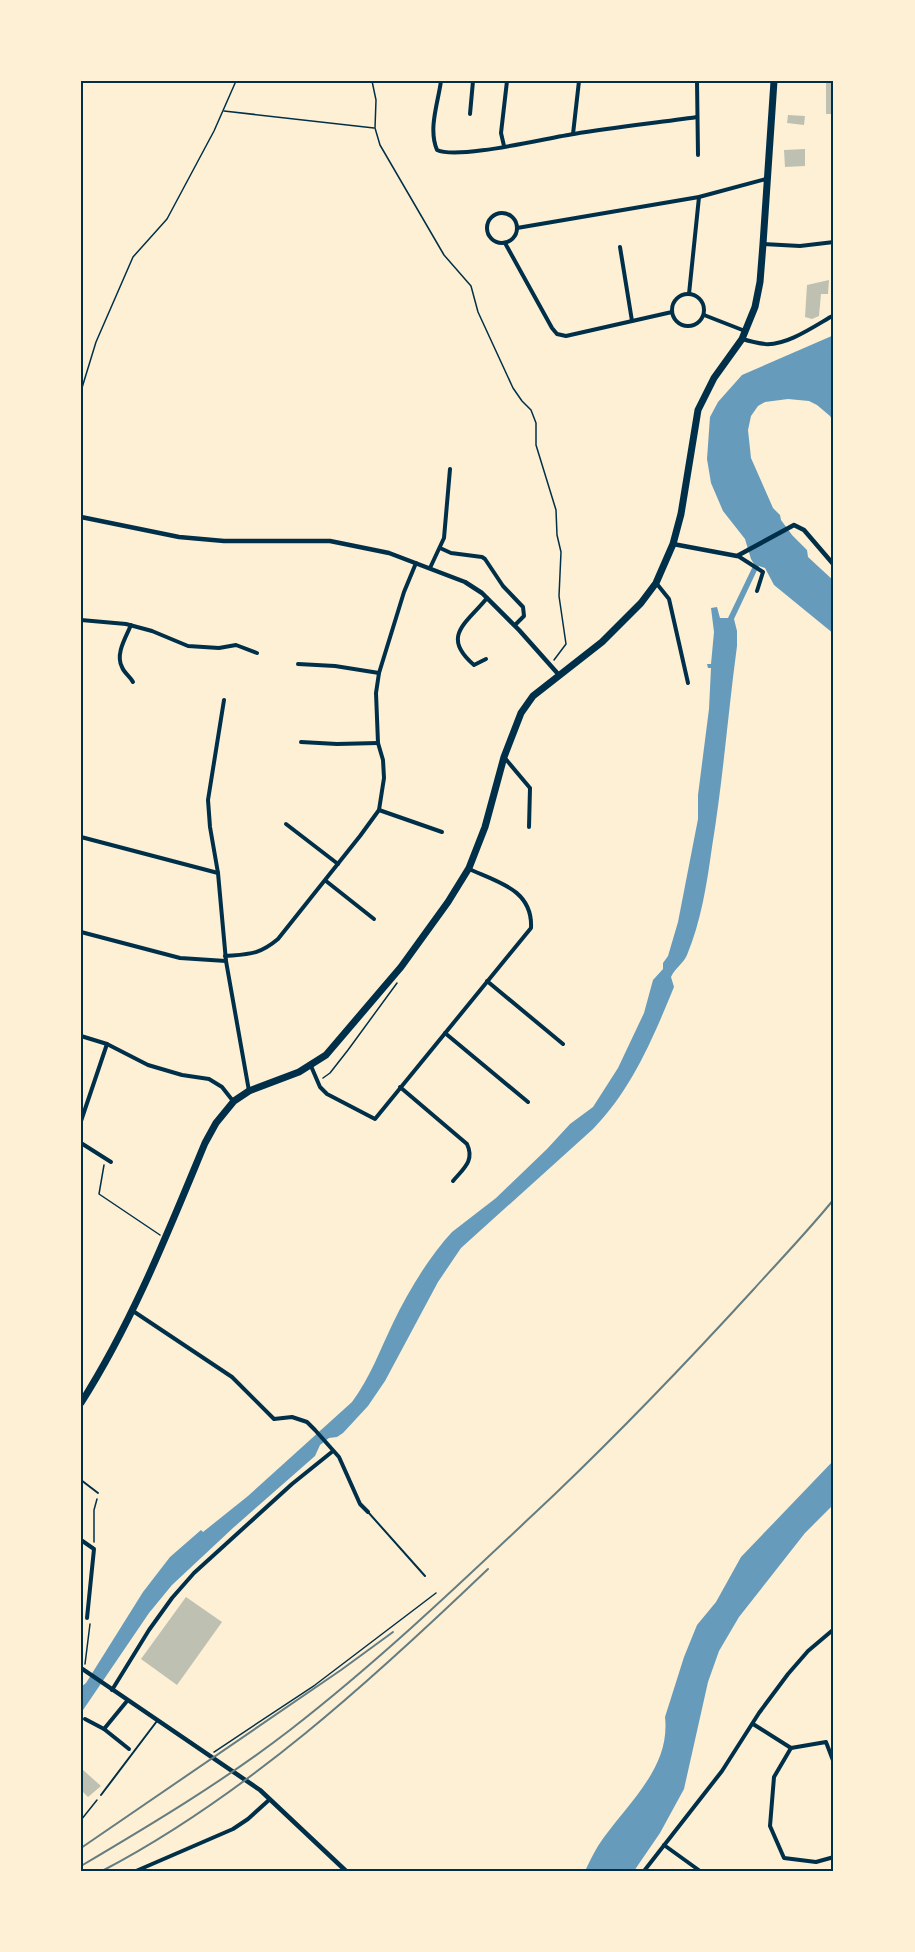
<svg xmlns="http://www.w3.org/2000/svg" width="915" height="1952" viewBox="0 0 915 1952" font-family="Quicksand,sans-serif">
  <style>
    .water { fill: #669bbc }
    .building { fill: #bec0b2 }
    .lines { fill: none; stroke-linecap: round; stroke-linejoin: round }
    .path { stroke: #003049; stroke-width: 1.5 }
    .service { stroke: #003049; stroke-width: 2 }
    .minor { stroke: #003049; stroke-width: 4 }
    .tertiary { stroke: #003049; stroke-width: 4.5 }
    .trunk { stroke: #003049; stroke-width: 7 }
    .rail { stroke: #657d81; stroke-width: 2 }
    .neatline { fill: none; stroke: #003049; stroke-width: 2 }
  </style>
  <rect width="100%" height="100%" fill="#fdf0d5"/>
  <!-- water -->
  <g class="water">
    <path d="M834 335V423L830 416 817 405 809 401 788 399 765 402 758 406 751 416 748 430 751 458 773 508 780 515 781 520 792 535 807 550 808 557 834 581V634L774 585 765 568 759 566 734 619 737 631V646C728 713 723 780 712 847 707 883 701 922 687 955 683 964 675 968 671 977L674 987C653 1038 632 1089 593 1129L461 1248 438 1282 385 1381 368 1406 343 1433 337 1437 329 1438 320 1445 315 1456 233 1528 172 1585 149 1613 81 1713V1687L86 1683 143 1592 170 1557 201 1530 203 1532 248 1496 352 1402C370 1378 380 1350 393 1323 408 1292 428 1258 452 1232L496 1198 547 1149 570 1124 593 1107 618 1068 644 1013 653 980 663 969V963L668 956 678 922 698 819V795L709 709 711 668H708L707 664H711L714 632 711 608 717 607 720 618H728L754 564 751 559 745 539 723 511 711 483 707 459 710 417 718 402 742 375Z"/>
    <path d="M834 1460V1504L805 1533 739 1617 719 1651 708 1682 684 1789 660 1833 634 1871H585C589 1863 593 1854 598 1846 624 1806 671 1770 665 1717L684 1657 697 1625 716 1602 741 1557Z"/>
  </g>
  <!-- building -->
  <g class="building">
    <rect x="826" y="81" width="8" height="33"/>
    <path d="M788 115 805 116 804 125 787 123Z"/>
    <path d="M805 149V166L785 167 784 150Z"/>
    <path d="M829 280 828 294H821L819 316 812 319 805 317 807 285Z"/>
    <path d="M186 1597 222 1622 177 1685 141 1659Z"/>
    <path d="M83 1770 101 1786 88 1797 81 1790V1772Z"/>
  </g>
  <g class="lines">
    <!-- path -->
    <g class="path">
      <path d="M372 81 376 100 375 128 380 145 444 255 471 286 478 312 513 388 522 401 531 410 536 423V445L556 510 557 535 561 552 559 596 566 644 554 660"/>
      <path d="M224 111 374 128"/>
      <path d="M81 391 96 342 133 257 167 219 214 131 236 81"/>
      <path d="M323 1078 330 1073 348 1050 397 983"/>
      <path d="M104 1165 99 1194 160 1235"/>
      <path d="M94 1542V1510L97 1499"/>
      <path d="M85 1664 90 1624"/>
      <path d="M214 1752 315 1685 436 1593"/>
      <path d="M81 1820 97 1800"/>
    </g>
    <!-- service -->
    <g class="service">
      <path d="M81 1480 98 1493"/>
      <path d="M368 1512 425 1576"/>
      <path d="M101 1795 157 1721"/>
    </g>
    <!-- minor -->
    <g class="minor">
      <path d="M441 81C438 103 428 129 437 150 458 160 546 138 574 134 615 127 656 123 697 117"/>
      <path d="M697 81 698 155"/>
      <path d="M470 114 473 81"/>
      <path d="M573 134 579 81"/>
      <path d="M504 146 501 133 507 81"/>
      <circle cx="502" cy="228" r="15"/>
      <path d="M517 228 699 197 766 179"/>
      <path d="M505 243 552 328 557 334 566 336 672 312"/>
      <path d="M763 244 800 246 834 242"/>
      <path d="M620 247 632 321"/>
      <circle cx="688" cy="310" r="16"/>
      <path d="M689 294 699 197"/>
      <path d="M704 315 745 331"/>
      <path d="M742 339C749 341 757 343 765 344 787 346 816 325 834 315"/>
      <path d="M440 548 451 553 482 557 485 559 503 586 523 607 524 616 515 625"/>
      <path d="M738 556 763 572 757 591"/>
      <path d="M430 568 444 538 450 469"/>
      <path d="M657 584 669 599 688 683"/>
      <path d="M81 620 126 624 152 631 188 646 219 648 236 645 257 653"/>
      <path d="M131 625C126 637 115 654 122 667 124 673 130 676 133 682"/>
      <path d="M486 659 474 665C440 636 467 623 487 598"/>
      <path d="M298 664 335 666 379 673"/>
      <path d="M224 700 208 800 210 827 218 873 226 961 249 1091"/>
      <path d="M301 742 337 744 378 743"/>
      <path d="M504 757 530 788 529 827"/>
      <path d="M379 810 442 832"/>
      <path d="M286 824 338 864"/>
      <path d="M81 837 218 873"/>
      <path d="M326 881 374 919"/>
      <path d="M81 932 180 958 226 961"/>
      <path d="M225 956C249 954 259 955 278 939L360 836 379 810 384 778 383 760 378 743 376 693 379 673 404 592 416 563"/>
      <path d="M487 981 563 1044"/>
      <path d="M445 1033 528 1102"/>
      <path d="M81 1036 107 1044 148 1065 182 1075 209 1079 222 1087 233 1101"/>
      <path d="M311 1066 320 1087 327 1094 375 1119 531 928C533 890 498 882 469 869"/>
      <path d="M400 1087 467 1144C475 1161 463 1169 453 1181"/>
      <path d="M81 1121 107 1044"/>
      <path d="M81 1143 111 1162"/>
      <path d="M133 1311 232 1377 274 1419 292 1417 307 1422 315 1430 339 1457 360 1504 368 1512"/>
      <path d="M81 1540 94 1549 87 1618"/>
      <path d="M112 1690 149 1630 172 1598 194 1573 292 1484 333 1451"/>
      <path d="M85 1719 104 1729 129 1749"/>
      <path d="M753 1724 791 1748 826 1742 834 1763"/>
      <path d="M104 1729 127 1701"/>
      <path d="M791 1748 774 1777 770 1826 784 1858 816 1862 834 1857"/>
      <path d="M664 1845 700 1871"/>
      <path d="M136 1871 233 1829 248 1819 269 1800"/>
      <path d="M644 1871 722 1771 759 1713 788 1674 808 1651 834 1629"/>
    </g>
    <!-- tertiary -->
    <g class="tertiary">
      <path d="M81 517 179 537 224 541H330L389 553 465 582 482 593 519 630 559 675"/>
      <path d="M673 544 737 556 794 525 804 530 834 565"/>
      <path d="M81 1668 260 1790 346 1871"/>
    </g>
    <!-- trunk -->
    <path class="trunk" d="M81 1403C133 1321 168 1232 205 1143L216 1123 234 1101 249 1091 299 1072 326 1055 401 967 448 902 469 868 485 827 504 757 521 713 533 696 602 642 641 603 656 583 673 544 681 514 698 410 714 378 742 339 755 307 760 282 763 244 774 81"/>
    <!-- rail -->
    <g class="rail">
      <path d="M81 1848 341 1670 393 1632"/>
      <path d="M81 1866C152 1824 224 1781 290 1730 383 1658 469 1575 555 1494 624 1428 689 1360 753 1290 780 1260 809 1230 834 1199"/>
      <path d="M102 1871C244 1797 373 1679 488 1569"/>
    </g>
  </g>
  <!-- border -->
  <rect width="915" height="1952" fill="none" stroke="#fdf0d5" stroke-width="165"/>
  <rect x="82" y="82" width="750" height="1788" class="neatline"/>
</svg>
